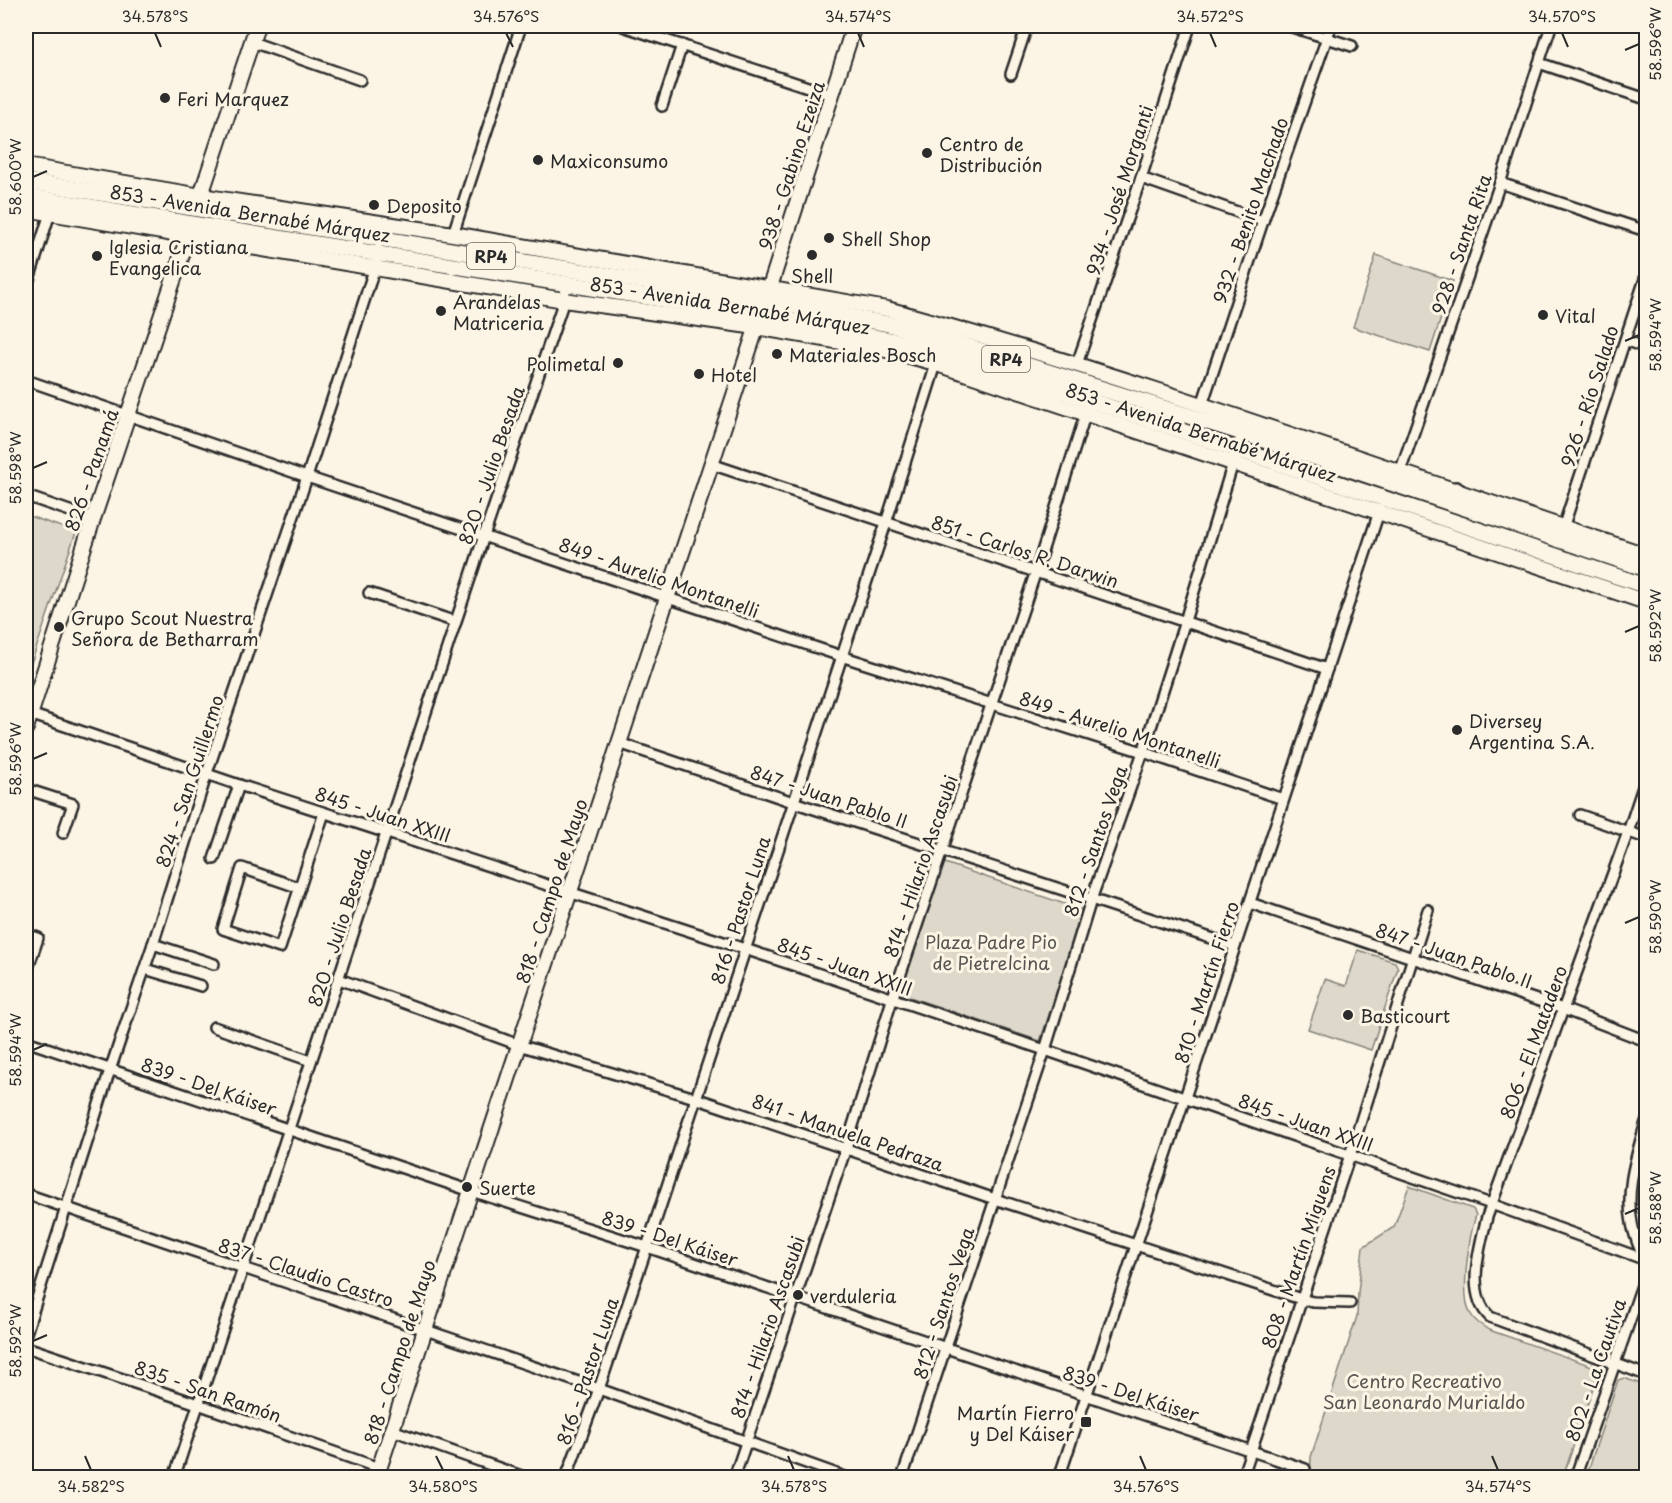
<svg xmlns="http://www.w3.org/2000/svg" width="1672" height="1503" viewBox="0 0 1672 1503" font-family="'Playpen Sans',sans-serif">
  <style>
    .green { fill: #ded8ca; stroke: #84827a; stroke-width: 1.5 }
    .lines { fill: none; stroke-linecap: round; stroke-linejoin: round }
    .street-casing { stroke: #2b2b2b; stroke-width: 14 }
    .secondary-casing { stroke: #2b2b2b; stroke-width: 18 }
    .primary-casing { stroke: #2b2b2b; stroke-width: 20 }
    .street { stroke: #fcf5e5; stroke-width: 9 }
    .secondary { stroke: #fcf5e5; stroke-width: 14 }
    .primary { stroke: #fcf5e5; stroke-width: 15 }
    .ticks { fill: none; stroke: #2b2b2b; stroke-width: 2 }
    .poi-dot { fill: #2b2b2b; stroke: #fcf5e5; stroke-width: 2 }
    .labels { text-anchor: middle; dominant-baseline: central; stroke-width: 6; stroke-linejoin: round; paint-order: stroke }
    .shield { fill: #fcf5e5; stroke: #6a6863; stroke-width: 1.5 }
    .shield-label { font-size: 16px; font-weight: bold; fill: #2b2b2b }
    .poi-label { font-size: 18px; fill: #2b2b2b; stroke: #fcf5e5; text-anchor: start }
    .street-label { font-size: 18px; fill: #2b2b2b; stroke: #fcf5e5 }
    .park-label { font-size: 18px; fill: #585653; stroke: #fcf5e5 }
    .neatline { fill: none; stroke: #2b2b2b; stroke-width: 2 }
    .ticks-label { font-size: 15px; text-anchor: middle; fill: #2b2b2b }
  </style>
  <rect width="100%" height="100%" fill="#fcf5e5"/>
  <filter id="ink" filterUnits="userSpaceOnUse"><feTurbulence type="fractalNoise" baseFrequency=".0167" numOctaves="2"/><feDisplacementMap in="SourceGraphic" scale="12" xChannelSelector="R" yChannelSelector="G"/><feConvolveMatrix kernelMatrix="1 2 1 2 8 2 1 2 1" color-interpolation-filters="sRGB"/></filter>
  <g filter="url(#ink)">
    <!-- green -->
    <g class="green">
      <path d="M1376 255 1453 281 1430 352 1353 327Z"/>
      <path d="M26 515 76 532 26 678Z"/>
      <path d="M942 862 1085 911 1040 1041 898 993Z"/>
      <path d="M1358 950 1395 962 1398 968 1371 1050 1308 1029 1325 979 1346 986Z"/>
      <path d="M1409 1186 1473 1209 1476 1215C1469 1237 1460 1293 1470 1313 1475 1322 1483 1327 1492 1331L1595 1367 1598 1373 1563 1477H1310L1311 1457 1357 1316 1358 1293 1363 1247 1394 1227Z"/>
      <path d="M1624 1378 1646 1386V1477H1586L1618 1380Z"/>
    </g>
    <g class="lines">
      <defs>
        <g id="street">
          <path d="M623 26 832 95"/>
          <path d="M1289 26 1352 46"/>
          <path d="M252 42 360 80"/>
          <path d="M1539 63 1646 99"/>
          <path d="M1011 74 1027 26"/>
          <path d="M662 106 682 45"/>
          <path d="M1141 178 1263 221"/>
          <path d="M1500 183 1646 231"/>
          <path d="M453 234 521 26"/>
          <path d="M26 289 50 213"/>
          <path d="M1625 340 1646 348"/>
          <path d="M1077 364 1141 178 1190 26"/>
          <path d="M26 380 307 477 841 656 1143 752 1283 799"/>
          <path d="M1202 405 1263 221 1331 26"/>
          <path d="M711 464 1327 669"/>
          <path d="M1400 472 1500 183 1551 26"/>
          <path d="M26 496 93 519"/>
          <path d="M1563 528 1646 276"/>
          <path d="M369 593 456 622"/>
          <path d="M30 714 239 785 745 949 1045 1050 1491 1204 1646 1260"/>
          <path d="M619 743 793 802 1235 946"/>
          <path d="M1646 778 1628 832 1487 1217C1480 1246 1465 1294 1490 1317L1646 1375"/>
          <path d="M26 789 73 804 63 833"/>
          <path d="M1580 815 1646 838"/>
          <path d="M214 859 239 785"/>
          <path d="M300 888 242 868 223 929 280 948 324 813"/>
          <path d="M1250 903 1563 1009 1646 1041"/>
          <path d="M26 934 38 938 29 965 26 963"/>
          <path d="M153 944 214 964"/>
          <path d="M145 969 201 986"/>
          <path d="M339 979 519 1045 695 1098 995 1199 1301 1299 1313 1302 1350 1303"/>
          <path d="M214 1027 311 1061"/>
          <path d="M26 1041 471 1191 647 1247 1305 1469"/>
          <path d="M26 1194 599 1389 848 1478"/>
          <path d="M1644 1259C1639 1247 1634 1235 1632 1223 1625 1188 1637 1155 1646 1122"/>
          <path d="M26 1333 110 1070 153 944 207 773 307 477 375 267 378 249"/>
          <path d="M26 1347 198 1404 379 1468"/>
          <path d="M392 1430 527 1478"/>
          <path d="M174 1478 484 536 564 300 566 283"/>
          <path d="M566 1478 599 1389 647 1247 886 523 938 358"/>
          <path d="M734 1478 846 1148 892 1000 1036 571 1087 409"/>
          <path d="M902 1478 1045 1050 1091 900 1143 752 1185 621 1243 430"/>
          <path d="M1059 1478 1380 509"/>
          <path d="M1242 1478 1350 1155 1428 910"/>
          <path d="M1575 1478 1646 1274"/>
        </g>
        <g id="secondary">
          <path d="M26 166 201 196 453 234 887 309C1144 379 1394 472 1646 555"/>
          <path d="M198 204 257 26"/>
          <path d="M26 209 564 300 756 327 892 351 935 363 1646 602"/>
          <path d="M767 296 854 26"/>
          <path d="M26 728 93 519 191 228"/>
          <path d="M376 1478 759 320"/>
        </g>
        <g id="primary">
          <path d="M26 181 766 301 888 324 927 334 1243 433 1646 569"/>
          <path d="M26 196 192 224 761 315 916 345 959 357 1071 394 1646 586"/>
          <path d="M904 314 925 332"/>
          <path d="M1456 490 1480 510"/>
        </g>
      </defs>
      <!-- street casing -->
      <use href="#street" class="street-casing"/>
      <!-- secondary casing -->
      <use href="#secondary" class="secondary-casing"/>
      <!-- primary casing -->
      <use href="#primary" class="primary-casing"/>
      <!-- street -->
      <use href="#street" class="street"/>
      <!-- secondary -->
      <use href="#secondary" class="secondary"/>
      <!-- primary -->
      <use href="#primary" class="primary"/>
    </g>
  </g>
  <!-- ticks -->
  <path class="ticks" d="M155 33 161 47M506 33 513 47M858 33 864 47M1210 33 1216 47M1562 33 1568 47M1625 50 1639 44M33 177 47 171M1625 341 1639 335M33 468 47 462M1625 632 1639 626M33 759 47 753M1625 923 1639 917M33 1050 47 1044M1625 1214 1639 1208M33 1341 47 1335M85 1456 91 1470M436 1456 443 1470M788 1456 794 1470M1140 1456 1146 1470M1492 1456 1498 1470"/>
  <!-- markers -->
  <g class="poi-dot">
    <circle cx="165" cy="98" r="6"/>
    <circle cx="927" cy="153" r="6"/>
    <circle cx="538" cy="160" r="6"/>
    <circle cx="374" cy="205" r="6"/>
    <circle cx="829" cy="238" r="6"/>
    <circle cx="812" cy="255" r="6"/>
    <circle cx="97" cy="256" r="6"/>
    <circle cx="441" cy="311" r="6"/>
    <circle cx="1543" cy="315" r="6"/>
    <circle cx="777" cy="354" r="6"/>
    <circle cx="618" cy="363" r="6"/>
    <circle cx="699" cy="374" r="6"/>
    <circle cx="59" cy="627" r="6"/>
    <circle cx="1457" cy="730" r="6"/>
    <circle cx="1348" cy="1015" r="6"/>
    <circle cx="467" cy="1187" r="6"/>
    <circle cx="798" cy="1295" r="6"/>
    <rect x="1080" y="1416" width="12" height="12" rx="3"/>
  </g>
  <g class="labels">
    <!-- shield labels -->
    <g class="shield">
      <rect x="467" y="243" width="48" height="26" rx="4.5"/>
      <rect x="982" y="346" width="48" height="26" rx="4.5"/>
    </g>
    <g class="shield-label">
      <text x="491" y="256">RP4</text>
      <text x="1006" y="359">RP4</text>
    </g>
    <!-- poi labels -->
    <g class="poi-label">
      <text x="177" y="98">Feri Marquez</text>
      <text x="939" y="143">Centro de<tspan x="939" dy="21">Distribución</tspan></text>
      <text x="550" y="160">Maxiconsumo</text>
      <text x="386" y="205">Deposito</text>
      <text x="841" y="238">Shell Shop</text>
      <text x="109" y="246">Iglesia Cristiana<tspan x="109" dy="21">Evangelica</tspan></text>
      <text x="812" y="275" text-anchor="middle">Shell</text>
      <text x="453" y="301">Arandelas<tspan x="453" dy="21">Matriceria</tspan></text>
      <text x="1555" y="315">Vital</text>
      <text x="789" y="354">Materiales Bosch</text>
      <text x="606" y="363" text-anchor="end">Polimetal</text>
      <text x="711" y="374">Hotel</text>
      <text x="71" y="617">Grupo Scout Nuestra<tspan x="71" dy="21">Señora de Betharram</tspan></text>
      <text x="1469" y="720">Diversey<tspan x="1469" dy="21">Argentina S.A.</tspan></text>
      <text x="1360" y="1015">Basticourt</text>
      <text x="479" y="1187">Suerte</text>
      <text x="810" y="1295">verduleria</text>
      <text x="1074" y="1412" text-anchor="end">Martín Fierro<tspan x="1074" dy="21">y Del Káiser</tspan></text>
    </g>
    <!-- street labels -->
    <g class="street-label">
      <text transform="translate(791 165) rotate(-72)">938 - Gabino Ezeiza</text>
      <text transform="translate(1119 190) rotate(-72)">934 - José Morganti</text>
      <text transform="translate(1250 210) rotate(-71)">932 - Benito Machado</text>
      <text transform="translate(250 213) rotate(9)">853 - Avenida Bernabé Márquez</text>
      <text transform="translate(1461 244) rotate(-71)">928 - Santa Rita</text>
      <text transform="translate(730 305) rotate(9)">853 - Avenida Bernabé Márquez</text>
      <text transform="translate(1589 396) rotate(-72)">926 - Río Salado</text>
      <text transform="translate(1201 432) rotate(18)">853 - Avenida Bernabé Márquez</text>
      <text transform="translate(491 465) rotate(-71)">820 - Julio Besada</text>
      <text transform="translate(91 470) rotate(-71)">826 - Panamá</text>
      <text transform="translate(1025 551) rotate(18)">851 - Carlos R. Darwin</text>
      <text transform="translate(659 577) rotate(19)">849 - Aurelio Montanelli</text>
      <text transform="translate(1120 729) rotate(18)">849 - Aurelio Montanelli</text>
      <text transform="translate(189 781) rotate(-72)">824 - San Guillermo</text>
      <text transform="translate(829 796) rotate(18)">847 - Juan Pablo II</text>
      <text transform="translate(383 814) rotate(18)">845 - Juan XXIII</text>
      <text transform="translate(1095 841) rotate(-71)">812 - Santos Vega</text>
      <text transform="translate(920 866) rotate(-71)">814 - Hilario Ascasubi</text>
      <text transform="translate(551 891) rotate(-72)">818 - Campo de Mayo</text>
      <text transform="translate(740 910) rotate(-72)">816 - Pastor Luna</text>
      <text transform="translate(339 927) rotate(-72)">820 - Julio Besada</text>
      <text transform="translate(1454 955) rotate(19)">847 - Juan Pablo II</text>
      <text transform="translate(845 966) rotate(19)">845 - Juan XXIII</text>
      <text transform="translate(1206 982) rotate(-72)">810 - Martín Fierro</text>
      <text transform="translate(1533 1042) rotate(-70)">806 - El Matadero</text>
      <text transform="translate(209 1086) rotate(19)">839 - Del Káiser</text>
      <text transform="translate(1306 1122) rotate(19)">845 - Juan XXIII</text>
      <text transform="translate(848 1132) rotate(19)">841 - Manuela Pedraza</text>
      <text transform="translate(670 1238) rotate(18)">839 - Del Káiser</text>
      <text transform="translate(1298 1257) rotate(-71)">808 - Martín Miguens</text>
      <text transform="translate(306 1272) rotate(18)">837 - Claudio Castro</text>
      <text transform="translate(943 1303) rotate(-72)">812 - Santos Vega</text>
      <text transform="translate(767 1327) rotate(-71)">814 - Hilario Ascasubi</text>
      <text transform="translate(399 1352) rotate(-72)">818 - Campo de Mayo</text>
      <text transform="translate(1595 1370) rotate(-71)">802 - La Cautiva</text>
      <text transform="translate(587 1371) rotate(-71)">816 - Pastor Luna</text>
      <text transform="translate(208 1391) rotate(19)">835 - San Ramón</text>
      <text transform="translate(1131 1393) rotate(18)">839 - Del Káiser</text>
    </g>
    <!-- park labels -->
    <g class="park-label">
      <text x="991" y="941">Plaza Padre Pio<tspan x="991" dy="21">de Pietrelcina</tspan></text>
      <text x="1424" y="1380">Centro Recreativo<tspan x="1424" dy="21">San Leonardo Murialdo</tspan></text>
    </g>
  </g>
  <!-- margin -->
  <rect width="1672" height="1503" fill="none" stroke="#fcf5e5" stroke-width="66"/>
  <rect x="33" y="33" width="1606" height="1437" class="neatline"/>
  <g class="ticks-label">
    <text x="155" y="22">34.578°S</text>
    <text x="506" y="22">34.576°S</text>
    <text x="858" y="22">34.574°S</text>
    <text x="1210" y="22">34.572°S</text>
    <text x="1562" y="22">34.570°S</text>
    <text transform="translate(1656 44) rotate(-90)" y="5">58.596°W</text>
    <text transform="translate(16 177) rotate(-90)" y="5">58.600°W</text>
    <text transform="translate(1656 335) rotate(-90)" y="5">58.594°W</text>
    <text transform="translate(16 468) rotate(-90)" y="5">58.598°W</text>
    <text transform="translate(1656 626) rotate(-90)" y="5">58.592°W</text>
    <text transform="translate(16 759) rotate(-90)" y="5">58.596°W</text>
    <text transform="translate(1656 917) rotate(-90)" y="5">58.590°W</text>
    <text transform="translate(16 1050) rotate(-90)" y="5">58.594°W</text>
    <text transform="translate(1656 1208) rotate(-90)" y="5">58.588°W</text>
    <text transform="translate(16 1341) rotate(-90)" y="5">58.592°W</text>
    <text x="91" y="1492">34.582°S</text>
    <text x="443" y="1492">34.580°S</text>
    <text x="794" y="1492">34.578°S</text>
    <text x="1146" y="1492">34.576°S</text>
    <text x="1498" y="1492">34.574°S</text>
  </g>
</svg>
